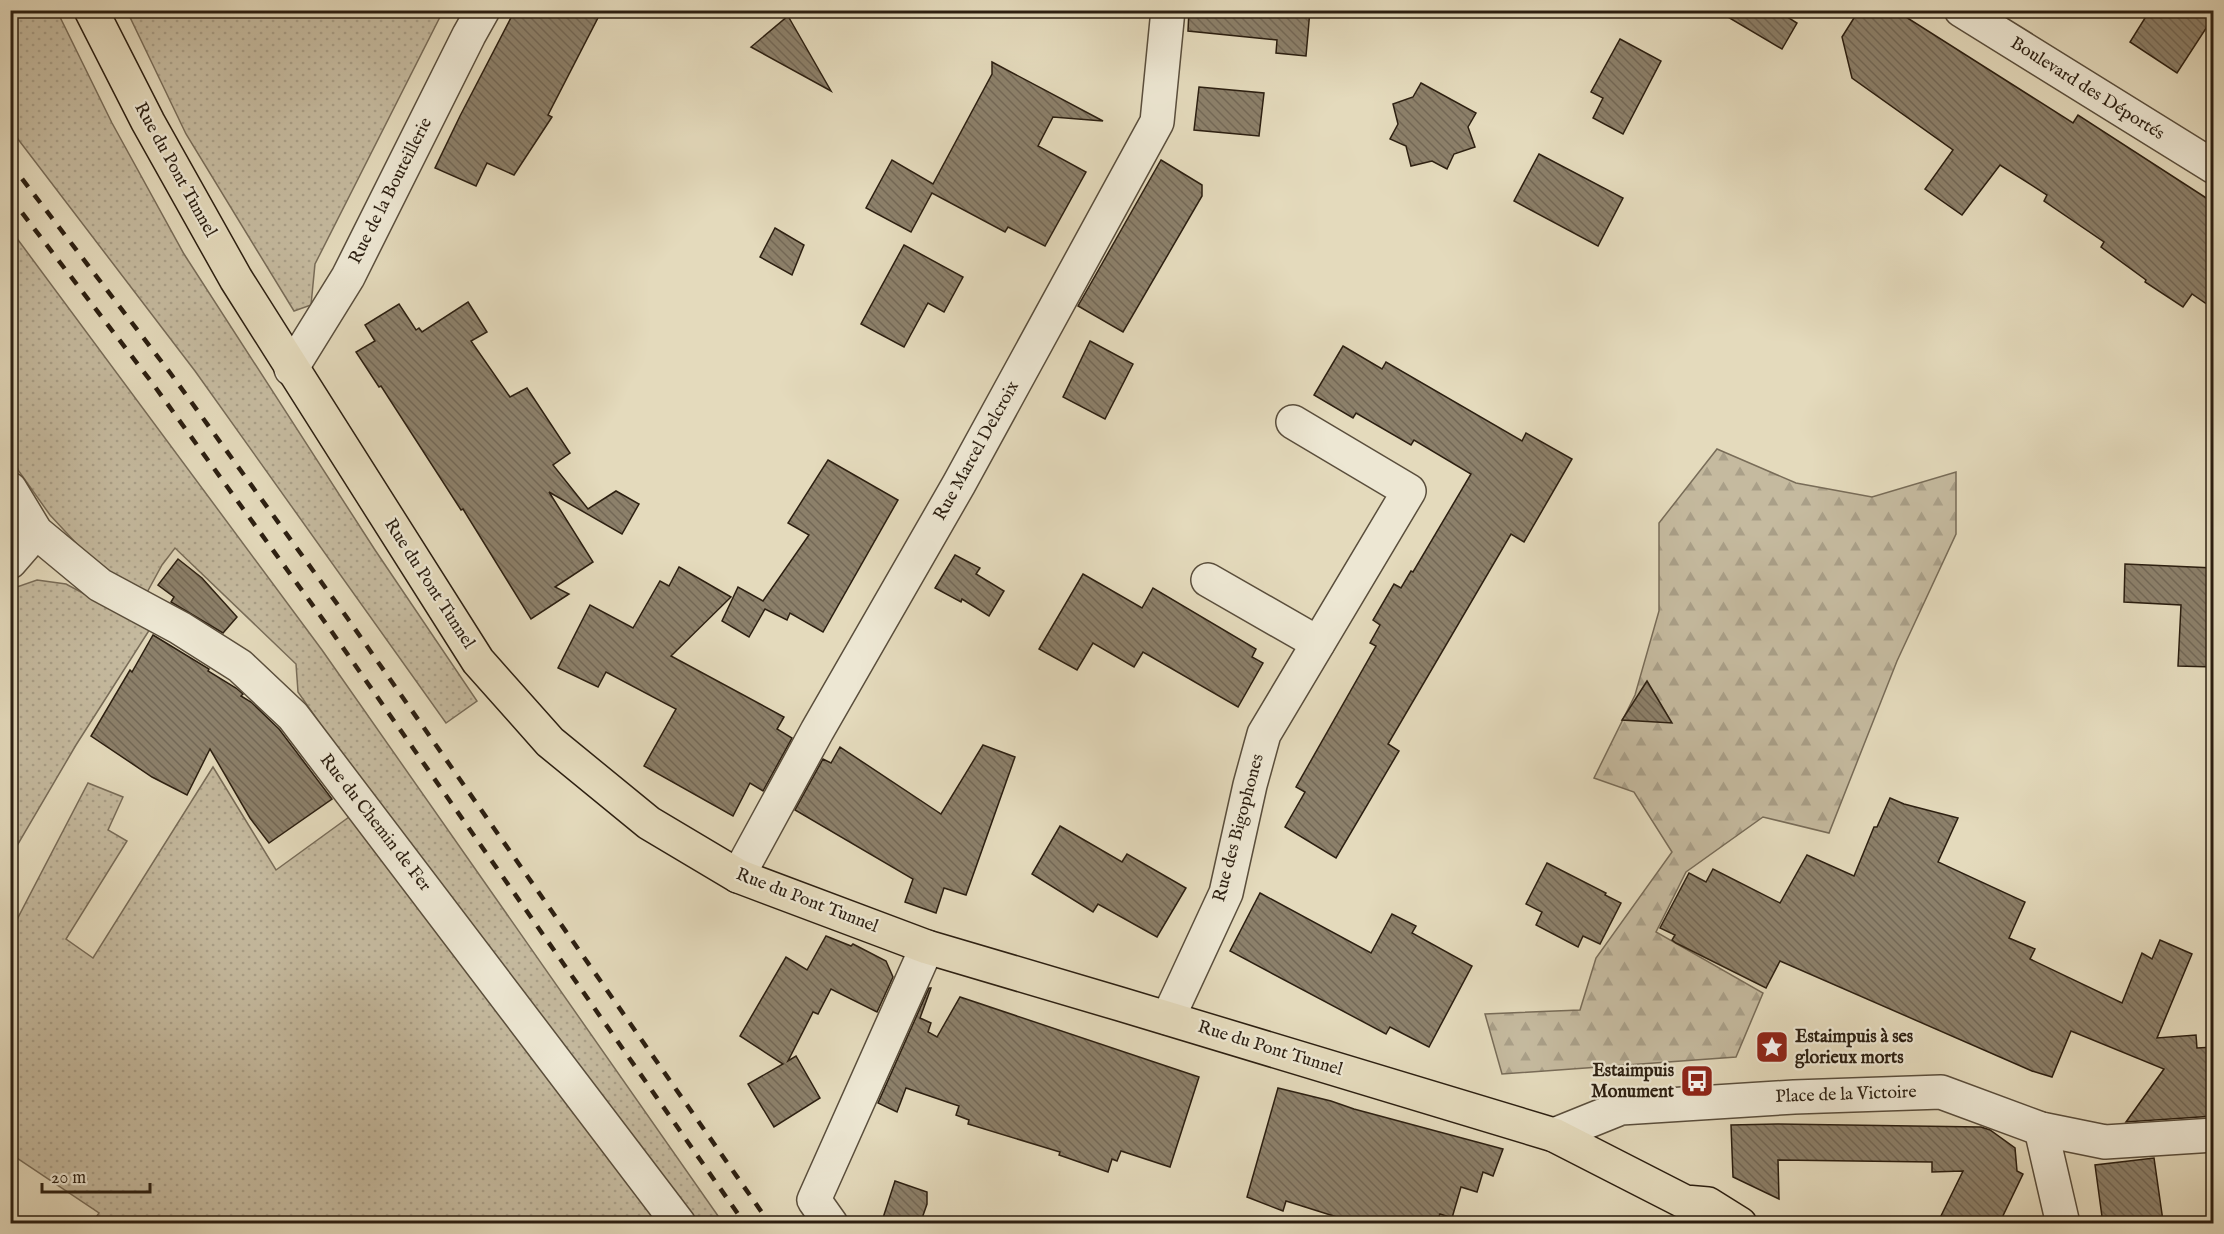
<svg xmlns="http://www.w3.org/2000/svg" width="2224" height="1234" viewBox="0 0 2224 1234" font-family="'IM FELL English',serif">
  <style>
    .grass { fill: url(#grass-dots); stroke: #786c58; stroke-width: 1.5 }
    .forest { fill: url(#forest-firs); stroke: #786c58; stroke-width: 1.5 }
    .building { fill: url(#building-back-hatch); stroke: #2c1f11; stroke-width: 1.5 }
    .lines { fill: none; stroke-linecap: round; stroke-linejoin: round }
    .minor-casing { stroke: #5a4e3c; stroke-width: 36 }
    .major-casing { stroke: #2c1f11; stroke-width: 36 }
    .minor { stroke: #ede7d3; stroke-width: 33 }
    .major { stroke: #e4dabc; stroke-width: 33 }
    .rail { stroke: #2c1f11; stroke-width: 4.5; stroke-dasharray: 10 10; stroke-linecap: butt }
    .labels { text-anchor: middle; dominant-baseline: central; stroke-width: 4.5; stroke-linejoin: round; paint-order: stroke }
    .street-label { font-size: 18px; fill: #2c1f11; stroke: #ede7d3 }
    .poi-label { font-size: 18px; font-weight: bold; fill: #2c1f11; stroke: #ede7d3; text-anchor: start }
  </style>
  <defs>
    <pattern id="grass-dots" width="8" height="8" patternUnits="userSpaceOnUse" patternTransform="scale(1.5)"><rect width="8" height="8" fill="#c5ba9f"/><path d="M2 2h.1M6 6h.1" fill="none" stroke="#a99f88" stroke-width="1.8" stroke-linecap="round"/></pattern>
    <pattern id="forest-firs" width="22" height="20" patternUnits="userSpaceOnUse" patternTransform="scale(1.5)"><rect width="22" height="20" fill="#c5ba9f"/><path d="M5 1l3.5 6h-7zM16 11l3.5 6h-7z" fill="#a99f88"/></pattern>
    <pattern id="building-back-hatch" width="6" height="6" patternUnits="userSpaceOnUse" patternTransform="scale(1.5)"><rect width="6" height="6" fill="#8c806a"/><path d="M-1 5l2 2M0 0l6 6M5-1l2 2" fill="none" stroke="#736856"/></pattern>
  </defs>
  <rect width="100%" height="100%" fill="#e4dabc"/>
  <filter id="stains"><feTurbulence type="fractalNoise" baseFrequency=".00333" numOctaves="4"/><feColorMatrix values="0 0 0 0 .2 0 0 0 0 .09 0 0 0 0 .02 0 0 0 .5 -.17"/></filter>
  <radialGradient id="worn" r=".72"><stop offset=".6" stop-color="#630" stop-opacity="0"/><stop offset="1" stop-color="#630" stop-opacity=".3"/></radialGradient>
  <!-- grass -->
  <g class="grass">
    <path d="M10 11H57L112 123 184 254 375 550 477 701 446 723 195 371 11 130Z"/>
    <path d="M127 11H443L315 264 311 305 294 311 186 134Z"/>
    <path d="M10 229 322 650 723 1223H693L373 800 298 692 296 664 175 548 162 565 144 598 88 556 50 515 18 470 11 448Z"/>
    <path d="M37 580 66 584 150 629 76 745 11 856V589Z"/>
    <path d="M213 767 276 870 356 812 667 1223H92L99 1213 11 1154 10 933 88 783 123 797 108 830 127 841 66 939 93 958Z"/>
  </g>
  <!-- forest -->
  <path class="forest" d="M1717 449 1796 483 1872 497 1956 472V534L1897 661 1829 833 1763 817 1686 872 1656 932 1763 993 1736 1057 1502 1074 1485 1014 1580 1010 1596 958 1672 852 1634 792 1594 778 1635 695 1659 611V523Z"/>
  <!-- building -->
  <g class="building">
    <path d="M515 10H602L548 115 552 117 514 175 487 163 476 186 435 168 460 116Z"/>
    <path d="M1189 10H1310L1306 56 1276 53 1277 40 1188 31Z"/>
    <path d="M1716 10H1776L1797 23 1782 49Z"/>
    <path d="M1859 10H1895L2073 123 2078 115 2214 203V309L2192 294 2183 307 2145 282 2146 280 2101 247 2104 242 2044 201 2047 195 2000 165 1962 215 1925 189 1953 150 1852 78 1842 37Z"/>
    <path d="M2150 10H2214V16L2177 73 2130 42Z"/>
    <path d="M788 16 831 91 751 47Z"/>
    <path d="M1620 39 1661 61 1623 134 1593 118 1603 98 1591 92Z"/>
    <path d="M992 62 1103 121 1053 117 1038 146 1086 172 1045 246 1008 227 1005 232 932 193 911 232 866 208 892 160 933 184 992 74Z"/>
    <path d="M1421 83 1476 113 1468 127 1475 147 1454 154 1447 169 1432 161 1411 166 1406 146 1390 139 1398 124 1393 104 1413 97Z"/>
    <path d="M1199 87 1264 93 1259 136 1194 130Z"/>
    <path d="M1539 154 1623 198 1598 246 1514 201Z"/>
    <path d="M1161 160 1202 185V196L1123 332 1078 306Z"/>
    <path d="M775 228 804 245 792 275 760 257Z"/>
    <path d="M904 245 963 277 944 312 928 303 904 347 861 324Z"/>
    <path d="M468 302 487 332 471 341 510 397 527 388 570 453 553 465 588 509 616 491 639 504 622 534 549 492 593 562 555 587 569 594 531 619 463 509 461 510 381 386 379 387 356 352 375 341 365 325 399 304 416 330 419 328 422 332Z"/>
    <path d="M1090 341 1133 364 1105 419 1063 397Z"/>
    <path d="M1343 346 1382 369 1386 362 1522 441 1526 433 1572 459 1524 542 1511 534 1388 744 1399 751 1336 858 1285 827 1305 792 1296 787 1376 646 1370 643 1380 625 1373 620 1394 584 1401 588 1411 571 1413 572 1471 474 1414 440 1411 445 1356 413 1353 418 1314 395Z"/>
    <path d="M828 460 898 500 823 632 790 613 787 620 765 609 749 637 722 621 738 587 763 601 809 535 788 523Z"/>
    <path d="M955 555 980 568 976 574 1004 591 989 616 962 599 961 602 935 588Z"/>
    <path d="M178 559 202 578 237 617 223 633 171 602 174 597 158 585Z"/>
    <path d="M2125 564 2214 568V667L2178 666 2181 605 2124 602Z"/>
    <path d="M679 567 731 597 671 656 784 717 777 729 792 738 763 791 750 783 733 816 644 766 676 709 606 672 598 687 558 668 590 605 633 628 660 581 669 586Z"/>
    <path d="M1083 574 1142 608 1153 588 1256 649 1252 657 1263 663 1238 707 1143 652 1134 667 1093 643 1077 670 1039 649Z"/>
    <path d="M153 635 209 669 208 671 236 688 243 694 241 696 251 702 279 729 332 799 269 843 250 818 210 749 187 795 152 777 91 736 130 670 132 672Z"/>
    <path d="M1647 681 1672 723 1622 720Z"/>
    <path d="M983 745 1015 757 966 895 944 888 936 913 905 902 913 879 795 810 823 759 831 763 840 747 941 814Z"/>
    <path d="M1890 798 1904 804 1958 818 1938 862 2025 902 2009 938 2035 949 2030 959 2122 1003 2142 953 2152 959 2160 940 2192 954 2157 1038 2196 1035 2197 1048 2214 1047V1116L2126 1122 2164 1069 2071 1031 2052 1077 2032 1071 1780 961 1766 988 1676 943 1672 940 1675 935 1660 928 1689 873 1706 882 1713 869 1780 903 1807 855 1854 876 1874 827H1877Z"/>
    <path d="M1060 826 1122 862 1127 854 1186 888 1157 937 1098 904 1093 912 1032 874Z"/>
    <path d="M1547 863 1606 893 1605 895 1621 903 1600 944 1583 936 1578 947 1536 925 1542 912 1526 904Z"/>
    <path d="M1260 893 1371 953 1392 914 1416 926 1412 933 1472 966 1429 1047 1390 1027 1386 1034 1230 951Z"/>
    <path d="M826 936 851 946 853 944 886 961 893 977 877 1012 831 989 818 1014 813 1012 788 1061 796 1056 820 1098 774 1127 748 1084 783 1064 740 1036 786 957 807 970Z"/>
    <path d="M929 988H931L920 1018 931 1023 928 1032 937 1037 960 997 1199 1077 1170 1167 1121 1151 1117 1161 1112 1159 1108 1172 1059 1155 1060 1152 968 1124 969 1120 956 1115 959 1106 906 1088 897 1112 878 1103Z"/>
    <path d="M1278 1088 1331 1101 1354 1109 1503 1149 1493 1176 1483 1172 1477 1192 1461 1187 1452 1218 1440 1214 1436 1224H1359L1286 1201 1283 1211 1247 1197Z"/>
    <path d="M1778 1124 1981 1127 1990 1130 2015 1148 2017 1171 2023 1174 1999 1224H1937L1963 1171 1932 1172V1162L1778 1160 1779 1199 1733 1177 1731 1125Z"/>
    <path d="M2154 1158 2163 1221 2146 1224H2103L2095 1165Z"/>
    <path d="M895 1181 927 1192V1204L920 1224H881Z"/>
  </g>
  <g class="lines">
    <defs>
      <g id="minor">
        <path d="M1961 10 2214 167"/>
        <path d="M291 369 348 277 469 35 483 10"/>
        <path d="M10 489 36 532 100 585 180 628 240 666 293 716 679 1224"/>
        <path d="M10 562 36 532"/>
        <path d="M1208 580 1318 643"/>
        <path d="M738 876 817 731 959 484 1157 122 1168 10"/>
        <path d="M1168 1018 1226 893 1250 785 1264 734 1409 491 1293 422"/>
        <path d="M2041 1129 2063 1224"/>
        <path d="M1554 1135 1621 1108 1794 1097 1941 1092 2041 1129 2105 1142 2214 1135"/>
        <path d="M831 1224 814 1200 927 947"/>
      </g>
      <path id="major" d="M91 10 148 122 236 279 478 661 550 742 649 823 738 876 927 947 1120 1004 1554 1135 1685 1202 1708 1204 1740 1224"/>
    </defs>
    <!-- minor casing -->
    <use href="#minor" class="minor-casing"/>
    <!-- major casing -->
    <use href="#major" class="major-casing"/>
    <!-- minor -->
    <use href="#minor" class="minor"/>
    <!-- major -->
    <use href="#major" class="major"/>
    <!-- rail -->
    <g class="rail">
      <path d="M10 163 171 374 348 619 770 1224"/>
      <path d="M10 197 153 384 332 632 745 1224"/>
    </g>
  </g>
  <!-- icons -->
  <defs>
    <symbol id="sight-square" viewBox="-11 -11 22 22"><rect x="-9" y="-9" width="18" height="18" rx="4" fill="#8f2418" stroke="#ede7d3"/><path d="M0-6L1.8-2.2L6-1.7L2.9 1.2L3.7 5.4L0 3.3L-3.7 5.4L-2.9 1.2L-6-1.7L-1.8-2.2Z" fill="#fff"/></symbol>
    <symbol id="bus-square" viewBox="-11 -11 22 22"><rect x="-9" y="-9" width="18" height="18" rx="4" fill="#8f2418" stroke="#ede7d3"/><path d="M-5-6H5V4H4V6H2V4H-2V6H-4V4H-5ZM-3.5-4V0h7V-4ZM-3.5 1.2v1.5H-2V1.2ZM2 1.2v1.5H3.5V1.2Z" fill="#fff"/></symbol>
  </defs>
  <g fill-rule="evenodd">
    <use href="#sight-square" x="1753" y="1028" width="38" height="38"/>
    <use href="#bus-square" x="1678" y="1062" width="38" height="38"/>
  </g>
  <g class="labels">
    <!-- street labels -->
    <g class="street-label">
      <text transform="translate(2087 89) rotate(32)">Boulevard des Déportés</text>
      <text transform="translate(175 170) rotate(61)">Rue du Pont Tunnel</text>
      <text transform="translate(391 191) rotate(-63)">Rue de la Bouteillerie</text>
      <text transform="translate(977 451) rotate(-61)">Rue Marcel Delcroix</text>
      <text transform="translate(429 584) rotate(57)">Rue du Pont Tunnel</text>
      <text transform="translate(375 823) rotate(52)">Rue du Chemin de Fer</text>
      <text transform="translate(1239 828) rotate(-75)">Rue des Bigophones</text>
      <text transform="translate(807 901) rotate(21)">Rue du Pont Tunnel</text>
      <text transform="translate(1270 1049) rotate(17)">Rue du Pont Tunnel</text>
      <text transform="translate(1846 1095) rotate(-2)">Place de la Victoire</text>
    </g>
    <!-- poi labels -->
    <g class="poi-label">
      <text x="1795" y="1037">Estaimpuis à ses<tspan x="1795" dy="21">glorieux morts</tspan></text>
      <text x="1674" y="1071" text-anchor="end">Estaimpuis<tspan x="1674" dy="21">Monument</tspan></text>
    </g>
  </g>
  <!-- margin -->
  <rect width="2224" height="1234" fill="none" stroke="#e4dabc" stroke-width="36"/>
  <rect x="12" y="12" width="2200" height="1210" fill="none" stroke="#2c1f11" stroke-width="3"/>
  <rect x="18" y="18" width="2188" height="1198" fill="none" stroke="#2c1f11" stroke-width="1.5"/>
  <!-- scale -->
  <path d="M42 1183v9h108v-9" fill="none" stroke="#2c1f11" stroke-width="3"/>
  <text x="51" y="1183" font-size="18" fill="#2c1f11" stroke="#ede7d3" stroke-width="4.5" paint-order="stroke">20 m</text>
  <rect width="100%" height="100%" filter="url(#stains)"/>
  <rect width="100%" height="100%" fill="url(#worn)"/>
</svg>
